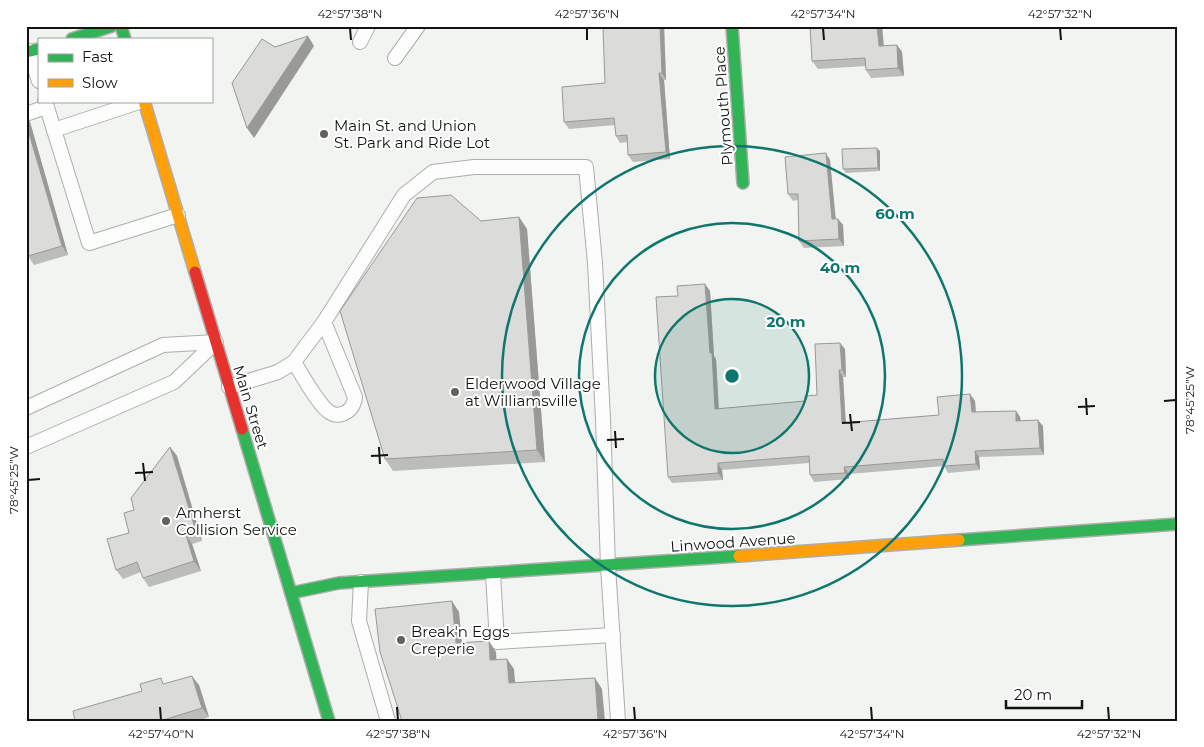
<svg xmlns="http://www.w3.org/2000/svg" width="1204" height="747" viewBox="0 0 1204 747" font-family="Montserrat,sans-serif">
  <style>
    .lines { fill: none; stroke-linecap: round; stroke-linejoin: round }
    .lane-casing { stroke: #adaeac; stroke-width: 16 }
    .fast-casing { stroke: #adaeac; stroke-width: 14 }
    .slow-casing { stroke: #adaeac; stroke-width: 14 }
    .jam-casing { stroke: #adaeac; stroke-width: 14 }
    .lane { stroke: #fdfdfd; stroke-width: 14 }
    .fast { stroke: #30b455; stroke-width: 11 }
    .slow { stroke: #ff9f0a; stroke-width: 11 }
    .jam { stroke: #e5322d; stroke-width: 11 }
    .wall { fill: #bcbdbb }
    .shaded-wall { fill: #999a98 }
    .building { fill: #dbdcd9; stroke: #999a98 }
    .ticks { fill: none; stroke: #121311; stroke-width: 2 }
    .ring { fill: none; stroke: #0f766e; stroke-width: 2.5 }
    .poi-dot { fill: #60625f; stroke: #fff; stroke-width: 2 }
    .labels { text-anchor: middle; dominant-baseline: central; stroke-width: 4; stroke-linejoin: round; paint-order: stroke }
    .street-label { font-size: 15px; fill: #121311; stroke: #fff }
    .poi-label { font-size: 15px; fill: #121311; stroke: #fff; text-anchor: start }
    .centre { fill: #0f766e; stroke: #fff; stroke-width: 2.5 }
    .ring-label { font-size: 15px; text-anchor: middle; font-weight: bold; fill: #0f766e; stroke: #fff; stroke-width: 4; stroke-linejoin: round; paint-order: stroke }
    .neatline { fill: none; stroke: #121311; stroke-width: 2 }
    .ticks-label { font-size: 12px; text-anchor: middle; fill: #121311 }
  </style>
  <rect width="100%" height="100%" fill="#f2f4f1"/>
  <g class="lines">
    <defs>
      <g id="lane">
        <path d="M360 42 368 26"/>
        <path d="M29 51 39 81"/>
        <path d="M395 58 418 26"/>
        <path d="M45 101 89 243 178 215"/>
        <path d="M26 114 46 107"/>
        <path d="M54 130 142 101"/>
        <path d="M294 362C301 373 320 408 331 413 334 415 338 415 342 414 351 411 354 405 355 397L324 322"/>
        <path d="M229 387 278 372 294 362 324 322 404 195 433 172 474 167H586L595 263 603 419 608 566 618 721"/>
        <path d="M26 408 163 345 216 342 174 382 26 447"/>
        <path d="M493 574 497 642 613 635"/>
        <path d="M361 582 359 621 388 721"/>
      </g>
      <g id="fast">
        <path d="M121 26 125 39"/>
        <path d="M732 26 743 183"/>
        <path d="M72 39 112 26"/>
        <path d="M26 52 39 49"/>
        <path d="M242 429 329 721"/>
        <path d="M959 540 1178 524"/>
        <path d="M291 593 339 583 739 556"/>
      </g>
      <g id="slow">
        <path d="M144 101 195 272"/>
        <path d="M739 556 959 540"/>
      </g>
      <path id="jam" d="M195 272 242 429"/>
    </defs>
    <!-- lane casing -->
    <use href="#lane" class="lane-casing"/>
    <!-- fast casing -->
    <use href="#fast" class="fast-casing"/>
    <!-- slow casing -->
    <use href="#slow" class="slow-casing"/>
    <!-- jam casing -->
    <use href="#jam" class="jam-casing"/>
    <!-- lane -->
    <use href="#lane" class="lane"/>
    <!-- fast -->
    <use href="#fast" class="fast"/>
    <!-- slow -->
    <use href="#slow" class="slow"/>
    <!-- jam -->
    <use href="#jam" class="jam"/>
  </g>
  <!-- wall -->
  <g class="wall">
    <path d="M618 26H664L666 80H664L670 159 633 162 628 155V142L620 143 616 136 615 125 569 129 564 122 605 83Z"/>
    <path d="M810 26H882L884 45H897L902 52 904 76 871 78 866 70V66L818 69 812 61Z"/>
    <path d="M26 117 30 122 68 255 34 265 28 256 26 250Z"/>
    <path d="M880 151V171L846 173 843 169Z"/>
    <path d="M830 160 836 219H838L843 225 844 246 804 248 799 241 798 200 793 201 788 194Z"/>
    <path d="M519 217 527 229 545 462 393 471 385 459 481 221Z"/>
    <path d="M705 284 710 291 714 356 716 359 719 409 805 401 817 395 845 349 846 377H843L846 423 939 415 970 394 975 401 976 412 1016 411 1020 417 1021 420 1043 426 1044 455 979 457 980 470 948 473 944 466 849 474V479L814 482 810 475 809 463 722 470 723 480 672 483 668 477 678 296Z"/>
    <path d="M170 447 177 456 202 541 192 544 201 571 149 587 143 578 141 572 123 579 116 570 129 533 134 510Z"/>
    <path d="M166 684 199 685 209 717 198 721H75Z"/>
  </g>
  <!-- shaded-wall -->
  <g class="shaded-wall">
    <path d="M660 26H664L666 80 662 73Z"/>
    <path d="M877 26H882L884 53 879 46Z"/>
    <path d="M308 36 314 46 254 138 247 128Z"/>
    <path d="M897 45 902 52 904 76 898 68Z"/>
    <path d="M659 73 664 80 670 159 666 152Z"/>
    <path d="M26 117 30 122 68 255 62 246 26 123Z"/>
    <path d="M877 148 880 151V171L878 168Z"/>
    <path d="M826 153 830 160 836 226 832 219Z"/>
    <path d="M519 217 527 229 545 462 537 450Z"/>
    <path d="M838 219 843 225 844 246 839 239Z"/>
    <path d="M705 284 710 291 714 356 716 359 719 416 715 409 710 353Z"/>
    <path d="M840 343 845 349 846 377 842 370Z"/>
    <path d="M839 370 843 377 846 429 842 423Z"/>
    <path d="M970 394 975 401 976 418 972 412Z"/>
    <path d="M1016 411 1020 417 1021 427 1016 421Z"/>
    <path d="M1038 420 1043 426 1044 455 1040 448Z"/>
    <path d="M170 447 177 456 202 541 196 531Z"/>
    <path d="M975 451 979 457 980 470 976 464Z"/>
    <path d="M718 463 722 470 723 480 718 473Z"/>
    <path d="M844 467 849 474V479L845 473Z"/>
    <path d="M186 535 192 544 201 571 194 561Z"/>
    <path d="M452 601 459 612 463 654 456 643Z"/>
    <path d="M489 641 496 652 497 671 490 660Z"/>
    <path d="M507 659 514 669 516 693 509 683Z"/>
    <path d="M192 676 199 685 209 717 202 708Z"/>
    <path d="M595 678 602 689 605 721H598Z"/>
  </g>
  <!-- building -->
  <g class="building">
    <path d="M618 26H660L662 73H659L666 152 628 155 627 135 616 136 614 118 564 122 562 87 605 83 603 28H618Z"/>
    <path d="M810 26H877L879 46 897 45 898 68 866 70 865 58 812 61Z"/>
    <path d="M308 36 247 128 232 83 262 39 275 47Z"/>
    <path d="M26 123 62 246 28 256 26 250Z"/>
    <path d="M877 148 878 168 843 169 842 149Z"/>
    <path d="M826 153 832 219H838L839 239 799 241 798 194H788L785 157Z"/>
    <path d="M451 195 481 221 519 217 537 450 385 459 340 311 417 198Z"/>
    <path d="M705 284 710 353H712L715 409 805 401V396L817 395 815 344 840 343 842 370H839L842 423 939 415 937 397 970 394 972 412 1016 411V421L1038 420 1040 448 975 451 976 464 944 466 943 459 844 467 845 473 810 475 809 456 718 463V473L668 477 656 297 678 296 677 286Z"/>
    <path d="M170 447 196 531 186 535 194 561 143 578 137 562 116 570 107 539 129 533 124 513 134 510 131 498Z"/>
    <path d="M452 601 456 643 489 641 490 660 507 659 509 683 595 678 598 721H402L380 652 375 609Z"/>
    <path d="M192 676 202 708 160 721H75L73 711 142 691 140 684 161 678 163 684Z"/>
  </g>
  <!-- ticks -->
  <path class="ticks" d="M350 28 351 40M587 28V40M823 28 824 40M1060 28 1061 40M1086 398 1087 415M1164 401 1176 400M1078 407 1095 406M850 414 852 431M842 423 860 422M615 431 616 448M607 440 624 439M379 447 380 464M371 456 388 455M143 463 145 481M135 473 153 472M28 480 40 479M160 707 161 720M397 707 398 720M634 707 635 720M871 707 872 720M1108 707 1109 720"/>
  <!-- distance rings -->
  <circle cx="732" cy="376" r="77" fill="#0f766e" fill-opacity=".12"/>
  <g class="ring">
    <circle cx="732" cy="376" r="77"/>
    <circle cx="732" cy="376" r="153"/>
    <circle cx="732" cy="376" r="230"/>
  </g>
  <!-- markers -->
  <g class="poi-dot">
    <circle cx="324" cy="134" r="5"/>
    <circle cx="455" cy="392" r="5"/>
    <circle cx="166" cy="521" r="5"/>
    <circle cx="401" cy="640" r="5"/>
  </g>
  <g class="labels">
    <!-- street labels -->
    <g class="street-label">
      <text transform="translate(723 106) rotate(-94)">Plymouth Place</text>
      <text transform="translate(251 407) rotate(73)">Main Street</text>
      <text transform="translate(733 542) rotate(-4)">Linwood Avenue</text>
    </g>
    <!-- poi labels -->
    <g class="poi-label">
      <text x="334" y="125">Main St. and Union<tspan x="334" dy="17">St. Park and Ride Lot</tspan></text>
      <text x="465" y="383">Elderwood Village<tspan x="465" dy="17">at Williamsville</tspan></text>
      <text x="176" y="512">Amherst<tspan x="176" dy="17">Collision Service</tspan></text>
      <text x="411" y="631">Break'n Eggs<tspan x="411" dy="17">Creperie</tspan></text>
    </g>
  </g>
  <circle cx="732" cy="376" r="8" class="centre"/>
  <g class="ring-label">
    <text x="895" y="219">60 m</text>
    <text x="840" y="273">40 m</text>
    <text x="786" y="327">20 m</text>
  </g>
  <!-- border -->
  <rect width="1204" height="747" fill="none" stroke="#ffffff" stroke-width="55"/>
  <!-- legend -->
  <rect x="38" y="38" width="175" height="65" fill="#ffffff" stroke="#a0a1a0"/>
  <rect x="48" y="54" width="25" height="8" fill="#30b455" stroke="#a0a1a0"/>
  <text x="82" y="62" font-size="15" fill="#121311">Fast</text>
  <rect x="48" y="79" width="25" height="8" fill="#ff9f0a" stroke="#a0a1a0"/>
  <text x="82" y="88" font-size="15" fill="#121311">Slow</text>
  <!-- scale -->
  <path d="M1006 700v8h76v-8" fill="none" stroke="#121311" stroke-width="2.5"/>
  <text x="1014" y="700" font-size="15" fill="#121311" stroke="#ffffff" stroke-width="4" paint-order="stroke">20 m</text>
  <rect x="28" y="28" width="1148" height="692" class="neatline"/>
  <g class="ticks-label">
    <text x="350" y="18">42°57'38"N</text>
    <text x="587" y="18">42°57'36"N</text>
    <text x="823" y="18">42°57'34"N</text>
    <text x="1060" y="18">42°57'32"N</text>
    <text transform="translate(1190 400) rotate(-90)" y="4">78°45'25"W</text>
    <text transform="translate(14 480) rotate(-90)" y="4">78°45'25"W</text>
    <text x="161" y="738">42°57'40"N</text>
    <text x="398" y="738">42°57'38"N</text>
    <text x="635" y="738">42°57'36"N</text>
    <text x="872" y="738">42°57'34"N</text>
    <text x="1109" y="738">42°57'32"N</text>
  </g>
</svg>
